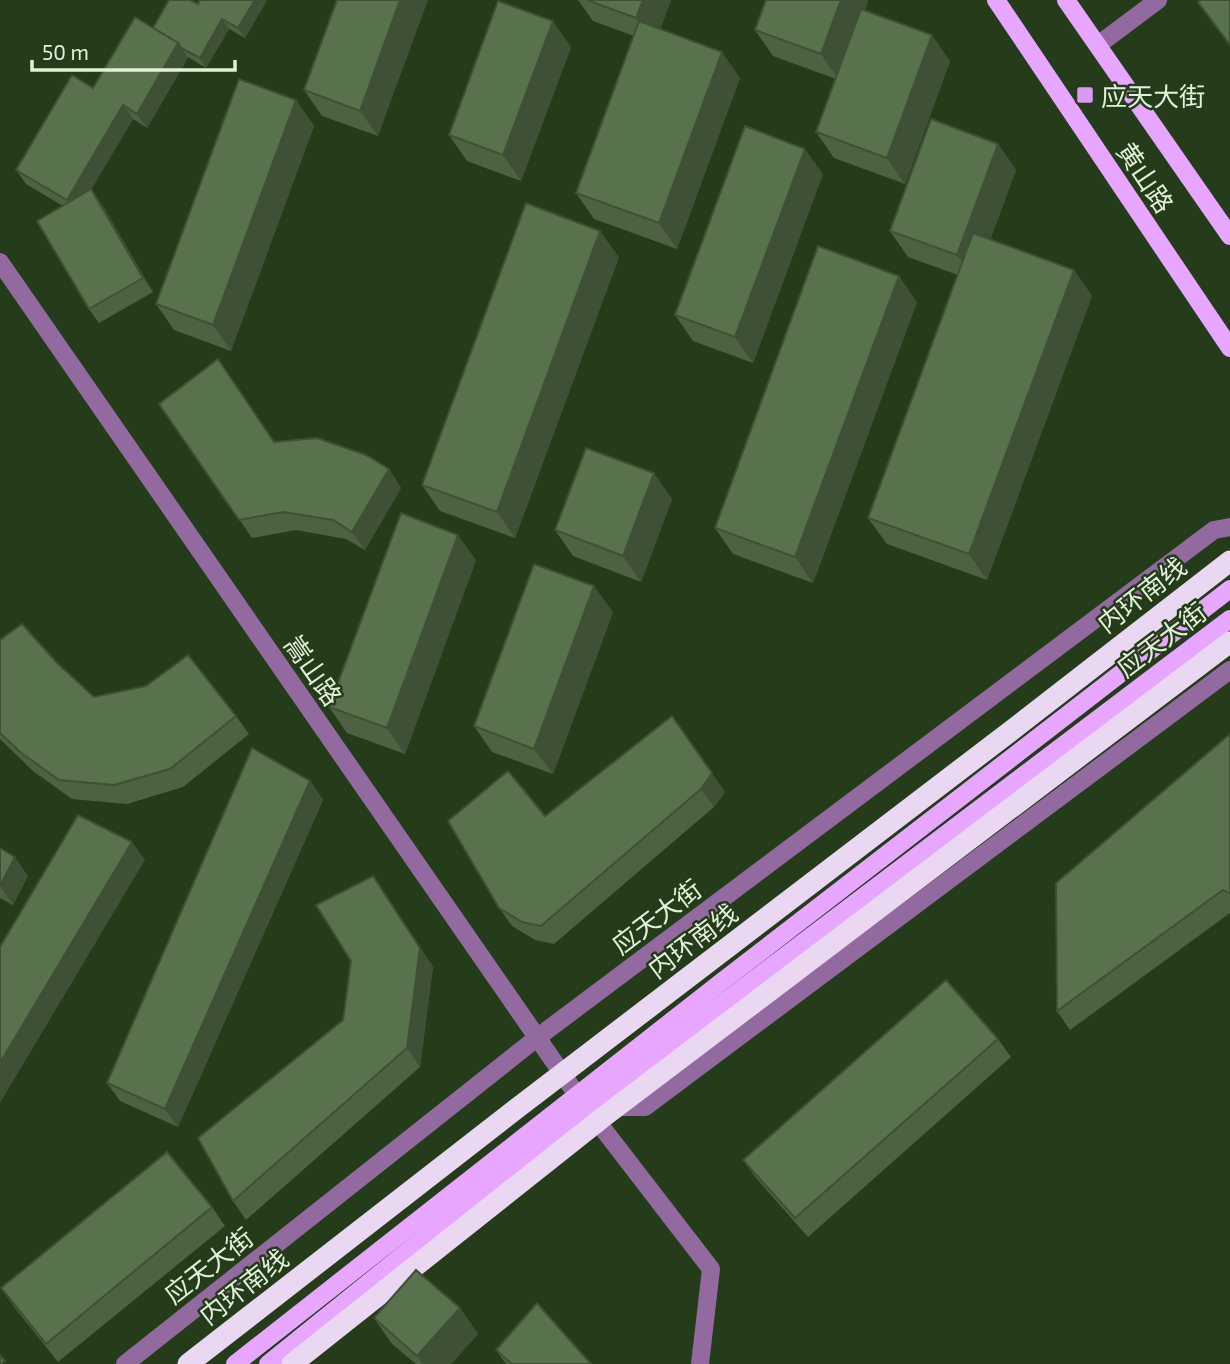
<svg xmlns="http://www.w3.org/2000/svg" width="1230" height="1364" viewBox="0 0 1230 1364" font-family="'Exo 2','Noto Sans SC',sans-serif">
  <style>
    .lines { fill: none; stroke-linecap: round; stroke-linejoin: round }
    .minor { stroke: #926aa0; stroke-width: 18 }
    .major { stroke: #e7a6ff; stroke-width: 18 }
    .highway-bridge { stroke: #ead7f2; stroke-width: 21 }
    .wall { fill: #4c6242 }
    .shaded-wall { fill: #3e5036 }
    .building { fill: #58724d; stroke: #3e5036; stroke-width: 2 }
    .poi-dot { fill: #dc99f4; stroke: #243c19; stroke-width: 2.5 }
    .labels { text-anchor: middle; dominant-baseline: central; stroke-width: 5; stroke-linejoin: round; paint-order: stroke }
    .poi-label { font-size: 26px; fill: #e1f0db; stroke: #243c19; text-anchor: start }
    .street-label { font-size: 26px; fill: #e1f0db; stroke: #243c19 }
  </style>
  <rect width="100%" height="100%" fill="#243c19"/>
  <g class="lines">
    <!-- minor -->
    <g class="minor">
      <path d="M1098 45 1158 0"/>
      <path d="M0 262 577 1095 711 1269 700 1364"/>
      <path d="M612 1107H645L1230 670"/>
      <path d="M125 1364 538 1037 1214 530 1230 527"/>
    </g>
    <!-- major -->
    <g class="major">
      <path d="M996 0 1230 348"/>
      <path d="M1066 0 1230 236"/>
      <path d="M235 1364 720 983 1230 589"/>
      <path d="M268 1364 587 1106 1230 619"/>
    </g>
    <!-- highway-bridge -->
    <g class="highway-bridge">
      <path d="M188 1364 516 1109 1016 727 1230 561"/>
      <path d="M292 1364 602 1118 1230 642"/>
    </g>
  </g>
  <!-- wall -->
  <g class="wall">
    <path d="M267 0 245 38 229 29 206 68 188 57 147 128 133 119 91 189 101 203 153 292 99 323 89 309 63 206 26 184 16 170 93 88 153 28 198 4Z"/>
    <path d="M337 0 378 136 322 116 304 90Z"/>
    <path d="M578 0H671L660 29 740 78 677 249 594 219 576 193 634 36 593 21Z"/>
    <path d="M766 0H868L865 10 950 61 905 184 834 158 816 132 836 79 773 56 755 30Z"/>
    <path d="M571 47 521 181 467 161 449 135Z"/>
    <path d="M296 100 314 126 231 351 174 330 156 304Z"/>
    <path d="M998 144 1016 170 990 240 1074 270 1092 296 987 580 887 544 868 518 958 275 908 257 890 231Z"/>
    <path d="M823 174 753 363 693 341 675 315Z"/>
    <path d="M619 257 515 538 440 511 422 485Z"/>
    <path d="M917 302 813 583 733 554 715 528Z"/>
    <path d="M159 404 274 442 389 469 401 488 365 550 346 539 296 530 252 538Z"/>
    <path d="M672 499 641 582 573 556 555 530Z"/>
    <path d="M476 560 405 754 347 733 329 707Z"/>
    <path d="M613 612 553 774 492 752 474 726Z"/>
    <path d="M0 640 57 663 94 697 236 716 249 734 183 787 127 804 72 799 33 771 0 739Z"/>
    <path d="M672 716 725 792 714 807 554 944 535 940 512 926 499 908 545 816Z"/>
    <path d="M1230 734V913L1070 1030 1057 1011Z"/>
    <path d="M310 781 323 800 178 1127 120 1101 107 1083Z"/>
    <path d="M0 848 28 876 13 905 0 898Z"/>
    <path d="M373 876 433 967 420 1067 246 1220 233 1201 343 1020Z"/>
    <path d="M998 1039 1011 1057 808 1237 756 1178 743 1160Z"/>
    <path d="M212 1207 225 1226 58 1362 14 1307 1 1288Z"/>
    <path d="M460 1308 478 1334 451 1364H416L392 1344 374 1318Z"/>
    <path d="M496 1350 591 1364H506Z"/>
  </g>
  <!-- shaded-wall -->
  <g class="shaded-wall">
    <path d="M255 0H267L245 38 238 28Z"/>
    <path d="M400 0H428L378 136 360 111Z"/>
    <path d="M643 0H671L655 44 636 18Z"/>
    <path d="M841 0H868L839 80 821 54Z"/>
    <path d="M222 19 229 29 206 68 200 58Z"/>
    <path d="M553 21 571 47 521 181 503 155Z"/>
    <path d="M932 35 950 61 905 184 887 158Z"/>
    <path d="M178 43 188 58 147 128 137 114Z"/>
    <path d="M722 52 740 78 677 249 659 223Z"/>
    <path d="M296 100 314 126 231 351 213 325Z"/>
    <path d="M123 105 133 119 77 214 67 200Z"/>
    <path d="M998 144 1016 170 975 281 957 255Z"/>
    <path d="M805 149 823 174 753 363 735 337Z"/>
    <path d="M91 189 101 203 153 292 143 278Z"/>
    <path d="M600 231 619 257 515 538 497 512Z"/>
    <path d="M1074 270 1092 296 987 580 969 554Z"/>
    <path d="M899 276 917 302 813 583 795 557Z"/>
    <path d="M389 469 401 488 365 550 352 532Z"/>
    <path d="M654 473 672 499 641 582 623 556Z"/>
    <path d="M458 535 476 560 405 754 387 728Z"/>
    <path d="M594 586 613 612 553 774 534 749Z"/>
    <path d="M712 773 725 792 714 807 701 789Z"/>
    <path d="M310 781 323 800 178 1127 165 1109Z"/>
    <path d="M132 842 145 860 0 1103V1063Z"/>
    <path d="M15 857 28 876 13 905 0 886Z"/>
    <path d="M373 876 433 967 420 1067 407 1048Z"/>
    <path d="M460 1308 478 1334 451 1364H423L417 1356Z"/>
  </g>
  <!-- building -->
  <g class="building">
    <path d="M169 0H190L198 4 200 0H255L238 28 222 19 200 58 181 48 178 43 153 28Z"/>
    <path d="M337 0H400L360 111 304 90Z"/>
    <path d="M587 0H643L636 18Z"/>
    <path d="M766 0H841L821 54 755 30Z"/>
    <path d="M1201 0H1230V45L1198 2Z"/>
    <path d="M498 1 553 21 503 155 449 135Z"/>
    <path d="M861 9 932 35 887 158 816 132Z"/>
    <path d="M135 17 178 43 137 114 123 105 67 200 16 170 72 75 93 88Z"/>
    <path d="M639 21 722 52 659 223 576 193Z"/>
    <path d="M239 79 296 100 213 325 156 304Z"/>
    <path d="M931 119 998 144 957 255 890 231Z"/>
    <path d="M745 126 805 149 735 337 675 315Z"/>
    <path d="M91 189 143 278 89 309 37 221Z"/>
    <path d="M526 203 600 231 497 512 422 485Z"/>
    <path d="M973 233 1074 270 969 554 868 518Z"/>
    <path d="M818 246 899 276 795 557 715 528Z"/>
    <path d="M218 359 274 442 317 438 366 455 389 469 352 532 333 520 283 512 239 520 159 404Z"/>
    <path d="M586 448 654 473 623 556 555 530Z"/>
    <path d="M401 513 458 535 387 728 329 707Z"/>
    <path d="M534 564 594 586 534 749 474 726Z"/>
    <path d="M22 624 57 663 94 697 146 686 188 655 236 716 170 769 114 785 59 780 20 752 0 733V640Z"/>
    <path d="M672 716 712 773 701 789 541 926 522 922 499 908 448 821 508 771 545 816Z"/>
    <path d="M1230 734V893L1223 890 1057 1011 1056 883Z"/>
    <path d="M252 748 310 781 165 1109 107 1083Z"/>
    <path d="M78 815 132 842 0 1063V947Z"/>
    <path d="M0 848 15 857 0 886Z"/>
    <path d="M373 876 420 948 407 1048 233 1201 198 1138 343 1020 351 961 316 905Z"/>
    <path d="M946 980 998 1039 795 1218 743 1160Z"/>
    <path d="M167 1152 212 1207 46 1344 1 1288Z"/>
    <path d="M416 1270 460 1308 417 1356 374 1318Z"/>
    <path d="M537 1303 591 1364H512L496 1350Z"/>
    <path d="M0 1355 5 1361 1 1364H0Z"/>
  </g>
  <!-- markers -->
  <rect class="poi-dot" x="1076" y="86" width="18" height="18" rx="3.5"/>
  <g class="labels">
    <!-- poi labels -->
    <g class="poi-label">
      <text x="1101" y="95">应天大街</text>
    </g>
    <!-- street labels -->
    <g class="street-label">
      <text transform="translate(1146 177) rotate(56)">黄山路</text>
      <text transform="translate(1141 594) rotate(-38)">内环南线</text>
      <text transform="translate(1161 639) rotate(-37)">应天大街</text>
      <text transform="translate(314 670) rotate(55)">嵩山路</text>
      <text transform="translate(656 916) rotate(-37)">应天大街</text>
      <text transform="translate(692 940) rotate(-37)">内环南线</text>
      <text transform="translate(208 1265) rotate(-38)">应天大街</text>
      <text transform="translate(243 1286) rotate(-38)">内环南线</text>
    </g>
  </g>
  <!-- scale -->
  <path d="M32 60v10h203v-10" fill="none" stroke="#e1f0db" stroke-width="3.5"/>
  <text x="42" y="60" font-size="21" fill="#e1f0db" stroke="#243c19" stroke-width="5" paint-order="stroke">50 m</text>
</svg>
